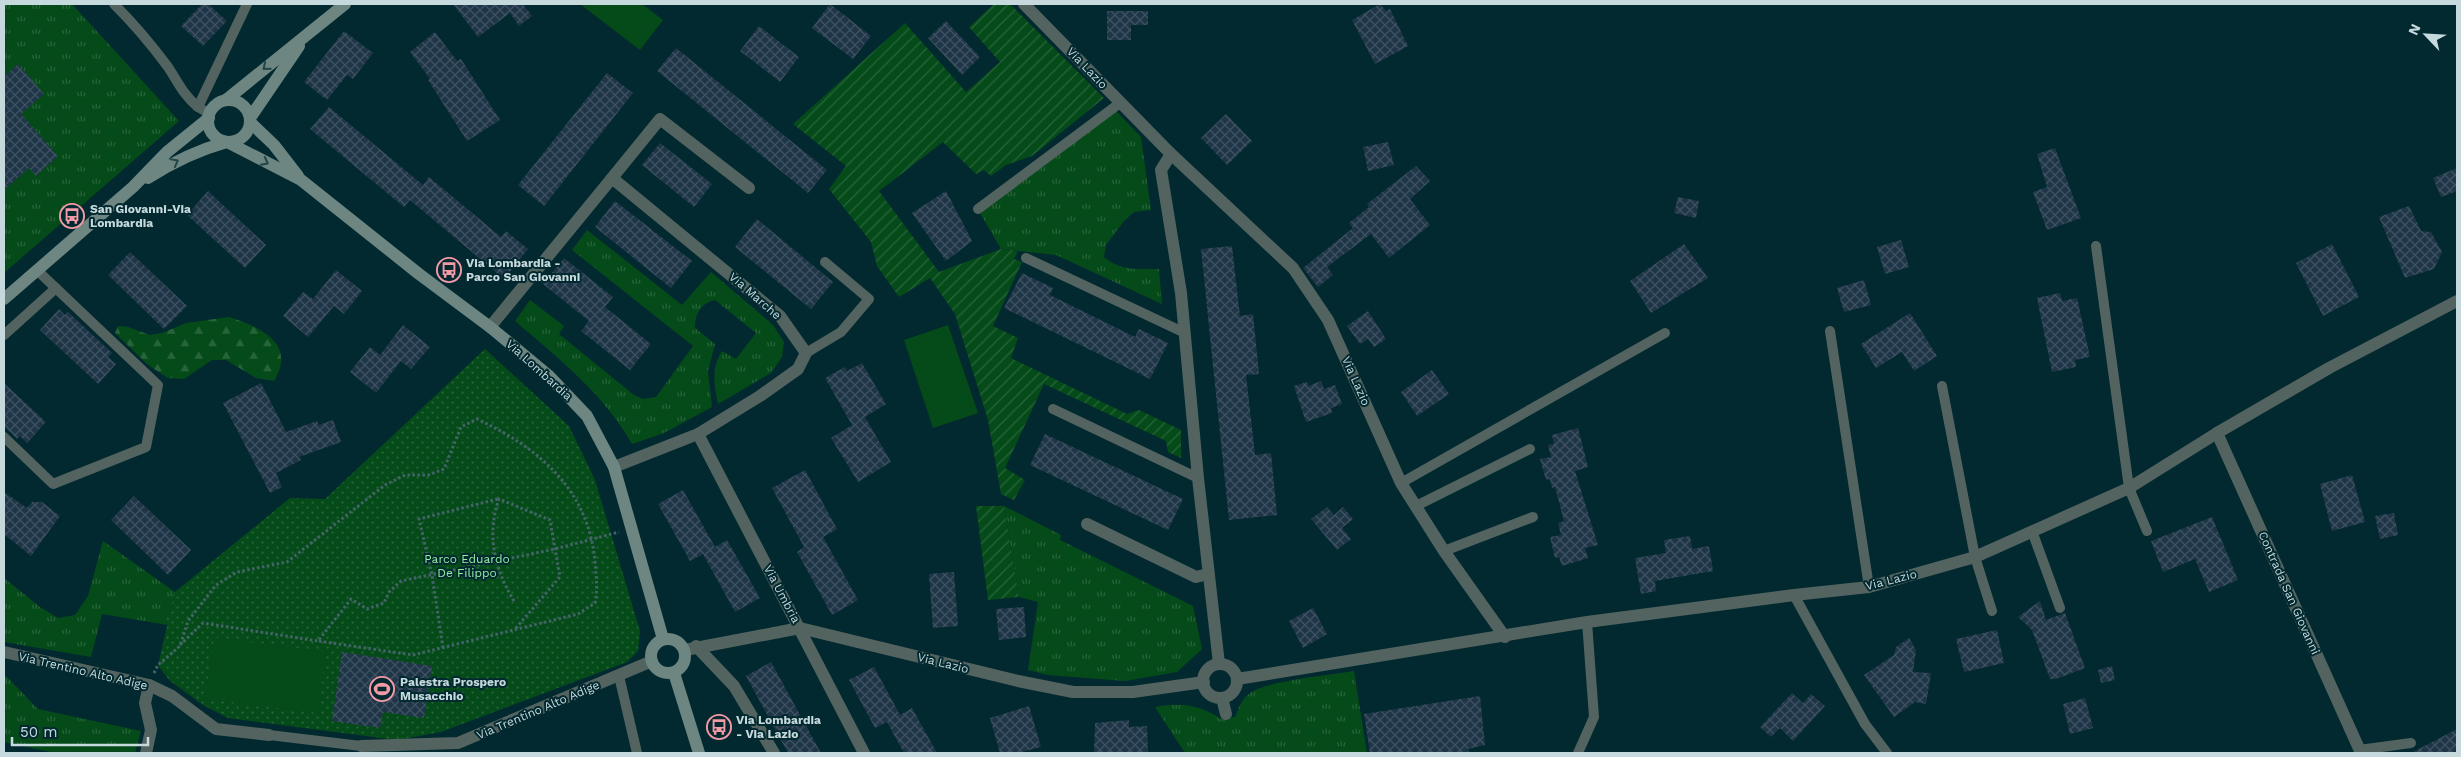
<svg xmlns="http://www.w3.org/2000/svg" width="2461" height="757" viewBox="0 0 2461 757" font-family="'Work Sans',sans-serif">
  <style>
    .grass { fill: url(#grass-tufts) }
    .forest { fill: url(#forest-firs) }
    .park { fill: url(#park-dots) }
    .garden { fill: url(#garden-furrows) }
    .pitch { fill: #054b19 }
    .building { fill: url(#building-cross-hatch) }
    .lines { fill: none; stroke-linecap: round; stroke-linejoin: round }
    .path { stroke: #44646a; stroke-width: 3; stroke-dasharray: 2.5 2.5; stroke-linecap: butt }
    .lane { stroke: #53635f; stroke-width: 10 }
    .street { stroke: #53635f; stroke-width: 12 }
    .secondary { stroke: #6e8681; stroke-width: 12 }
    .oneway { stroke: #224548 }
    .labels { text-anchor: middle; dominant-baseline: central; stroke-width: 4; stroke-linejoin: round; paint-order: stroke }
    .street-label { font-size: 12px; fill: #c6d9dd; stroke: #01292f }
    .poi-label { font-size: 12px; font-weight: bold; fill: #c6d9dd; stroke: #01292f; text-anchor: start }
    .park-label { font-size: 12px; fill: #96eca1; stroke: #01292f }
  </style>
  <defs>
    <pattern id="grass-tufts" width="24" height="20" patternUnits="userSpaceOnUse" patternTransform="scale(1.25)"><rect width="24" height="20" fill="#054b19"/><path d="M3 7l-1-3M5 7V3M7 7l1-3M15 17l-1-3M17 17v-4M19 17l1-3" fill="none" stroke="#28643a"/></pattern>
    <pattern id="forest-firs" width="22" height="20" patternUnits="userSpaceOnUse" patternTransform="scale(1.25)"><rect width="22" height="20" fill="#054b19"/><path d="M5 1l3.5 6h-7zM16 11l3.5 6h-7z" fill="#28643a"/></pattern>
    <pattern id="park-dots" width="8" height="8" patternUnits="userSpaceOnUse" patternTransform="scale(1.25)"><rect width="8" height="8" fill="#054b19"/><path d="M2 2h.1M6 6h.1" fill="none" stroke="#28643a" stroke-width="1.8" stroke-linecap="round"/></pattern>
    <pattern id="garden-furrows" width="10" height="10" patternUnits="userSpaceOnUse" patternTransform="scale(1.25)"><rect width="10" height="10" fill="#054b19"/><path d="M-1 1l2-2M0 10L10 0M9 11l2-2" fill="none" stroke="#28643a"/></pattern>
    <pattern id="building-cross-hatch" width="8" height="8" patternUnits="userSpaceOnUse" patternTransform="scale(1.25)"><rect width="8" height="8" fill="#1f3648"/><path d="M0 0l8 8M0 8l8-8" fill="none" stroke="#3e5262"/></pattern>
  </defs>
  <rect width="100%" height="100%" fill="#01292f"/>
  <!-- grass -->
  <g class="grass">
    <path d="M4 4H72L179 121 4 273Z"/>
    <path d="M1116 111 1141 137 1151 210 1134 212 1124 221 1106 245 1104 257C1120 271 1138 269 1159 269L1162 304 1056 255 1001 249 980 213Z"/>
    <path d="M587 230 682 305 711 272 773 325 784 342 782 357 771 373 718 404C714 384 711 369 722 351L736 359 756 333 715 300C700 304 695 314 695 328L715 344 708 371 712 407 664 433 632 444C604 394 558 358 515 321L530 300 564 326 559 334 634 395 643 399 656 397 693 346 572 250Z"/>
    <path d="M1004 506 1061 535 1060 540 1193 606 1202 649 1177 672 1125 681 1048 675 1028 670 1038 602 1019 597Z"/>
    <path d="M103 541 175 592 168 625 102 614 91 657 4 642V578L40 607 58 618 75 615 88 596Z"/>
    <path d="M1354 671 1367 753H1185L1155 707C1179 702 1202 705 1221 719L1235 717C1239 708 1241 700 1249 694 1264 681 1331 675 1354 671Z"/>
    <path d="M4 674 38 709 141 731 135 753H55L4 742Z"/>
  </g>
  <!-- forest -->
  <path class="forest" d="M229 317C260 327 297 343 274 381L256 378 226 360H212L184 379 168 378 148 365 115 333 118 326 128 327 150 335 162 333 186 323Z"/>
  <!-- park -->
  <path class="park" d="M485 349 569 426 595 480 640 631 638 651 627 662 441 732 397 740 228 718 203 705 169 680 158 665 175 592 290 498 325 499Z"/>
  <!-- garden -->
  <g class="garden">
    <path d="M994 4H1010L1104 98 1032 156 1006 165 991 176 984 170 976 174 943 142 879 191 939 272 1001 249 1018 251 1014 259 1022 262 993 326 1018 338 1011 358 1127 414 1139 410 1181 430V458L1168 452 1166 441 1044 384 1005 468 1025 480 1014 500 1001 494 988 420 955 314 930 278 899 297 877 266 871 242 829 189 846 166 793 124 905 23 966 92 1000 62 969 27Z"/>
    <path d="M976 506H1004L1019 597 988 600Z"/>
  </g>
  <!-- pitch -->
  <g class="pitch">
    <path d="M580 4H642L663 20 640 50Z"/>
    <path d="M948 325 978 413 933 428 904 340Z"/>
    <path d="M214 637 326 652 318 713 205 699Z"/>
  </g>
  <!-- building -->
  <g class="building">
    <path d="M202 4H208L227 21 203 46 181 26Z"/>
    <path d="M453 4H523L532 16 519 26 510 13 478 37Z"/>
    <path d="M830 4 871 36 853 59 812 28Z"/>
    <path d="M1380 4 1386 11 1390 9 1408 46 1375 64 1352 20Z"/>
    <path d="M1107 11H1148V25H1131V40H1107Z"/>
    <path d="M946 21 980 57 962 75 928 38Z"/>
    <path d="M759 26 799 57 780 82 740 51Z"/>
    <path d="M344 31 373 53 353 79 347 75 327 100 304 82Z"/>
    <path d="M435 32 457 61 461 59 500 120 467 141 428 80 430 79 410 52Z"/>
    <path d="M676 48 827 170 808 193 657 71Z"/>
    <path d="M18 64 44 94 21 114 58 156 36 176 29 168 4 190V77Z"/>
    <path d="M607 73 633 93 544 206 518 185Z"/>
    <path d="M329 107 423 185 429 177 501 237 506 231 528 249 504 279 410 200 404 207 310 129Z"/>
    <path d="M1226 114 1252 141 1227 165 1201 138Z"/>
    <path d="M1388 142 1394 165 1368 171 1363 147Z"/>
    <path d="M660 143 712 184 694 207 642 165Z"/>
    <path d="M2055 148 2081 218 2047 230 2033 192 2047 187 2037 154Z"/>
    <path d="M1416 166 1430 181 1410 199 1430 225 1389 258 1371 234 1327 267 1333 275 1318 287 1303 268 1353 228 1349 223 1369 207 1367 204Z"/>
    <path d="M2457 168V191L2441 197 2433 178Z"/>
    <path d="M208 191 266 245 245 268 187 215Z"/>
    <path d="M946 191 972 241 946 261 912 213Z"/>
    <path d="M1678 197 1699 201 1696 218 1674 213Z"/>
    <path d="M615 201 692 261 671 288 595 227Z"/>
    <path d="M2409 206 2421 231 2431 232 2442 252 2434 269 2405 278 2379 217Z"/>
    <path d="M757 219 833 282 811 309 735 247Z"/>
    <path d="M1901 240 1909 267 1885 274 1877 247Z"/>
    <path d="M1684 244 1708 278 1651 313 1630 281Z"/>
    <path d="M2332 244 2359 297 2323 316 2296 263Z"/>
    <path d="M1232 246 1240 316 1253 314 1259 374 1246 375 1255 455 1271 453 1277 515 1229 520 1201 249Z"/>
    <path d="M130 252 187 306 164 329 108 275Z"/>
    <path d="M564 258 613 297 605 307 651 344 630 370 581 331 589 321 543 284Z"/>
    <path d="M336 270 362 291 344 314 334 306 308 337 283 316 303 292 313 299Z"/>
    <path d="M1022 273 1053 288 1050 295 1135 337 1139 329 1168 343 1150 379 1004 308Z"/>
    <path d="M1864 280 1871 305 1844 312 1837 288Z"/>
    <path d="M2060 293 2062 301 2077 298 2090 357 2075 360 2076 367 2052 372 2037 298Z"/>
    <path d="M59 309 65 315 68 312 112 353 108 357 116 364 98 384 40 330Z"/>
    <path d="M1368 311 1386 339 1374 347 1368 339 1360 344 1347 326Z"/>
    <path d="M1910 313 1937 356 1914 371 1902 352 1876 368 1861 344Z"/>
    <path d="M403 325 430 347 411 369 401 361 376 393 350 372 370 347 380 355Z"/>
    <path d="M862 363 886 404 865 417 891 462 858 482 831 438 852 425 825 378 845 367 847 371Z"/>
    <path d="M1432 370 1449 394 1417 416 1401 392Z"/>
    <path d="M1321 381 1324 389 1335 385 1342 404 1331 408 1332 413 1306 422 1294 386 1307 382 1308 386Z"/>
    <path d="M4 383 46 422 27 443 20 436 17 439 4 426Z"/>
    <path d="M261 383 286 432 317 421 319 425 333 420 341 442 299 457 301 460 276 473 282 487 270 493 223 403Z"/>
    <path d="M1578 428 1588 467 1575 471 1598 545 1585 548 1588 558 1562 566 1559 557 1555 558 1550 537 1561 535 1558 523 1564 521 1555 487 1552 488 1550 479 1546 480 1540 459 1551 457 1548 445 1554 444 1552 435Z"/>
    <path d="M1045 434 1183 499 1168 530 1030 465Z"/>
    <path d="M805 470 837 529 823 537 858 600 832 615 797 552 804 547 772 488Z"/>
    <path d="M2352 475 2365 522 2332 531 2320 484Z"/>
    <path d="M683 490 715 547 727 540 760 598 735 612 703 554 690 561 658 504Z"/>
    <path d="M4 492 27 508 32 502H42L60 516 31 556 4 534Z"/>
    <path d="M134 496 191 550 168 575 111 520Z"/>
    <path d="M1327 507 1334 515 1343 507 1353 519 1342 528 1351 539 1337 550 1311 519Z"/>
    <path d="M2394 513 2398 535 2380 539 2375 516Z"/>
    <path d="M2212 517 2238 580 2209 592 2195 559 2163 572 2151 541Z"/>
    <path d="M1690 536 1692 549 1709 546 1713 571 1655 581 1656 591 1641 594 1635 558 1666 553 1664 540Z"/>
    <path d="M954 572 958 626 933 628 929 574Z"/>
    <path d="M2040 601 2046 620 2065 613 2085 668 2056 679H2050L2032 630 2018 617Z"/>
    <path d="M1024 607 1026 637 999 640 996 609Z"/>
    <path d="M1313 608 1327 634 1303 648 1289 621Z"/>
    <path d="M1997 630 2004 663 1964 672 1956 639Z"/>
    <path d="M1909 638 1916 650 1913 672 1931 673 1926 704 1915 702 1894 717 1864 675 1894 655 1896 647Z"/>
    <path d="M342 652 432 666 424 718 383 712 380 728 332 721Z"/>
    <path d="M771 662 821 753H788L746 676Z"/>
    <path d="M2112 666 2115 680 2101 683 2098 670Z"/>
    <path d="M874 667 900 715 912 708 937 753H904L887 722 875 728 849 680Z"/>
    <path d="M1792 693 1803 703 1811 694 1825 706 1793 741 1780 728 1771 737 1760 727Z"/>
    <path d="M1480 696 1485 745 1468 749 1469 753H1370L1364 714Z"/>
    <path d="M2085 698 2093 728 2070 734 2063 704Z"/>
    <path d="M1029 706 1041 747 1018 753H1000L990 718Z"/>
    <path d="M1129 720V727L1147 726 1148 753H1094L1095 723Z"/>
    <path d="M2457 729V753H2411Z"/>
  </g>
  <g class="lines">
    <!-- path -->
    <g class="path">
      <path d="M514 601C495 570 486 535 499 499L550 520 560 577 515 629"/>
      <path d="M180 645 203 623 318 641 351 599 367 609 384 603 389 592 401 581 555 549 619 532"/>
      <path d="M443 648 432 575 419 519 498 499"/>
      <path d="M154 673 158 665 180 646 188 621 216 585 237 572 287 562 385 485 405 475H428L444 469 461 427 477 419C539 448 588 489 595 561 596 576 598 589 595 603L578 614 413 655 318 641"/>
    </g>
    <!-- lane -->
    <g class="lane">
      <path d="M114 4C134 24 151 44 168 67 178 82 184 96 198 107"/>
      <path d="M210 114 198 107 247 4"/>
      <path d="M978 209 1120 103"/>
      <path d="M2096 246 2129 488 2147 531"/>
      <path d="M1026 258 1185 333"/>
      <path d="M1830 331 1869 587"/>
      <path d="M4 335 56 288"/>
      <path d="M806 353 841 332 869 299 825 262"/>
      <path d="M1942 386 1975 557 1992 611"/>
      <path d="M1053 409 1198 478"/>
      <path d="M4 437 53 484 146 447 158 385 38 271"/>
      <path d="M1401 483 1665 333"/>
      <path d="M1416 506 1530 449"/>
      <path d="M2032 531 2060 608"/>
      <path d="M1444 551 1533 517"/>
      <path d="M1794 595 1865 724 1887 753"/>
      <path d="M619 676 637 753"/>
      <path d="M269 735 361 746"/>
      <path d="M2359 750 2411 743"/>
      <path d="M1578 753 1594 717 1587 622"/>
    </g>
    <!-- street -->
    <g class="street">
      <path d="M1024 4 1171 154 1293 268 1328 320 1401 483 1444 551 1505 637"/>
      <path d="M1171 154 1161 170 1181 293 1198 478 1219 664"/>
      <path d="M612 178 660 119 749 188"/>
      <path d="M490 327 612 178 780 316 806 353 798 369 760 396 698 434 614 467"/>
      <path d="M2217 433 2361 753"/>
      <path d="M698 434 864 753"/>
      <path d="M1087 524 1196 577 1208 574"/>
      <path d="M696 646 734 686 774 753"/>
      <path d="M685 650 800 628 1018 681 1073 692H1133L1204 682"/>
      <path d="M4 652 149 685 172 696 216 729 269 735"/>
      <circle cx="1220" cy="681" r="17"/>
      <path d="M1237 679 1587 622 1794 595 1869 587 1975 557 2129 488 2217 433 2329 368 2457 301"/>
      <path d="M1222 698 1226 714"/>
      <path d="M361 746 458 743 652 661"/>
      <path d="M146 753 151 730 145 703 149 685"/>
    </g>
    <!-- secondary -->
    <g class="secondary">
      <path d="M226 100 345 4"/>
      <circle cx="229" cy="121" r="21"/>
      <path d="M250 118 299 46"/>
      <path d="M250 122 274 145 298 176"/>
      <path d="M229 143 301 180 419 274 490 327 548 375 587 416 614 467 663 639"/>
      <path d="M148 178C173 162 198 150 227 142"/>
      <path d="M4 299 133 187 167 152 209 118"/>
      <circle cx="668" cy="656" r="17"/>
      <path d="M674 673 699 753"/>
    </g>
  </g>
  <!-- one-way arrows -->
  <defs><path id="oneway-chevron" d="M-2-3.5L2.5 0L-2 3.5" fill="none" stroke-width="1.6" stroke-linecap="round" stroke-linejoin="round" transform="scale(1.25)"/></defs>
  <g class="oneway">
    <use href="#oneway-chevron" transform="translate(266 67) rotate(140)"/>
    <use href="#oneway-chevron" transform="translate(175 162) rotate(-28)"/>
    <use href="#oneway-chevron" transform="translate(265 162) rotate(27)"/>
  </g>
  <!-- icons -->
  <defs>
    <symbol id="bus-ring" viewBox="-11 -11 22 22"><circle r="9.5" fill="#01292f" stroke="#f39aa7" stroke-width="1.5"/><path d="M-5-6H5V4H4V6H2V4H-2V6H-4V4H-5ZM-3.5-4V0h7V-4ZM-3.5 1.2v1.5H-2V1.2ZM2 1.2v1.5H3.5V1.2Z" fill="#f39aa7"/></symbol>
    <symbol id="stadium-ring" viewBox="-11 -11 22 22"><circle r="9.5" fill="#01292f" stroke="#f39aa7" stroke-width="1.5"/><path d="M0-5a6.5 5 0 1 0 0 10a6.5 5 0 1 0 0-10ZM-3.5-1.8h7v3.6h-7Z" fill="#f39aa7"/></symbol>
  </defs>
  <g fill-rule="evenodd">
    <use href="#bus-ring" x="58" y="202" width="28" height="28"/>
    <use href="#bus-ring" x="435" y="256" width="28" height="28"/>
    <use href="#stadium-ring" x="368" y="675" width="28" height="28"/>
    <use href="#bus-ring" x="705" y="713" width="28" height="28"/>
  </g>
  <g class="labels">
    <!-- street labels -->
    <g class="street-label">
      <text transform="translate(1087 68) rotate(46)">Via Lazio</text>
      <text transform="translate(755 296) rotate(41)">Via Marche</text>
      <text transform="translate(539 370) rotate(42)">Via Lombardia</text>
      <text transform="translate(1356 381) rotate(66)">Via Lazio</text>
      <text transform="translate(1891 580) rotate(-14)">Via Lazio</text>
      <text transform="translate(2289 593) rotate(66)">Contrada San Giovanni</text>
      <text transform="translate(782 594) rotate(62)">Via Umbria</text>
      <text transform="translate(943 663) rotate(14)">Via Lazio</text>
      <text transform="translate(83 671) rotate(13)">Via Trentino Alto Adige</text>
      <text transform="translate(538 710) rotate(-23)">Via Trentino Alto Adige</text>
    </g>
    <!-- poi labels -->
    <g class="poi-label">
      <text x="90" y="209">San Giovanni-Via<tspan x="90" dy="14">Lombardia</tspan></text>
      <text x="466" y="263">Via Lombardia -<tspan x="466" dy="14">Parco San Giovanni</tspan></text>
      <text x="400" y="682">Palestra Prospero<tspan x="400" dy="14">Musacchio</tspan></text>
      <text x="736" y="720">Via Lombardia<tspan x="736" dy="14">- Via Lazio</tspan></text>
    </g>
    <!-- park labels -->
    <g class="park-label">
      <text x="467" y="559">Parco Eduardo<tspan x="467" dy="14">De Filippo</tspan></text>
    </g>
  </g>
  <!-- border -->
  <rect width="2461" height="757" fill="none" stroke="#c6d9dd" stroke-width="10"/>
  <!-- north arrow -->
  <g transform="translate(2426 35) rotate(295)" stroke="#01292f" stroke-width="4" paint-order="stroke">
  <path d="M0-4L9 19L0 12L-9 19Z" fill="#c6d9dd"/>
  <text y="-8" font-size="14" font-weight="bold" text-anchor="middle" fill="#c6d9dd">N</text>
  </g>
  <!-- scale -->
  <path d="M12 737v8h136v-8" fill="none" stroke="#c6d9dd" stroke-width="2.5"/>
  <text x="20" y="737" font-size="15" fill="#c6d9dd" stroke="#01292f" stroke-width="4" paint-order="stroke">50 m</text>
</svg>
